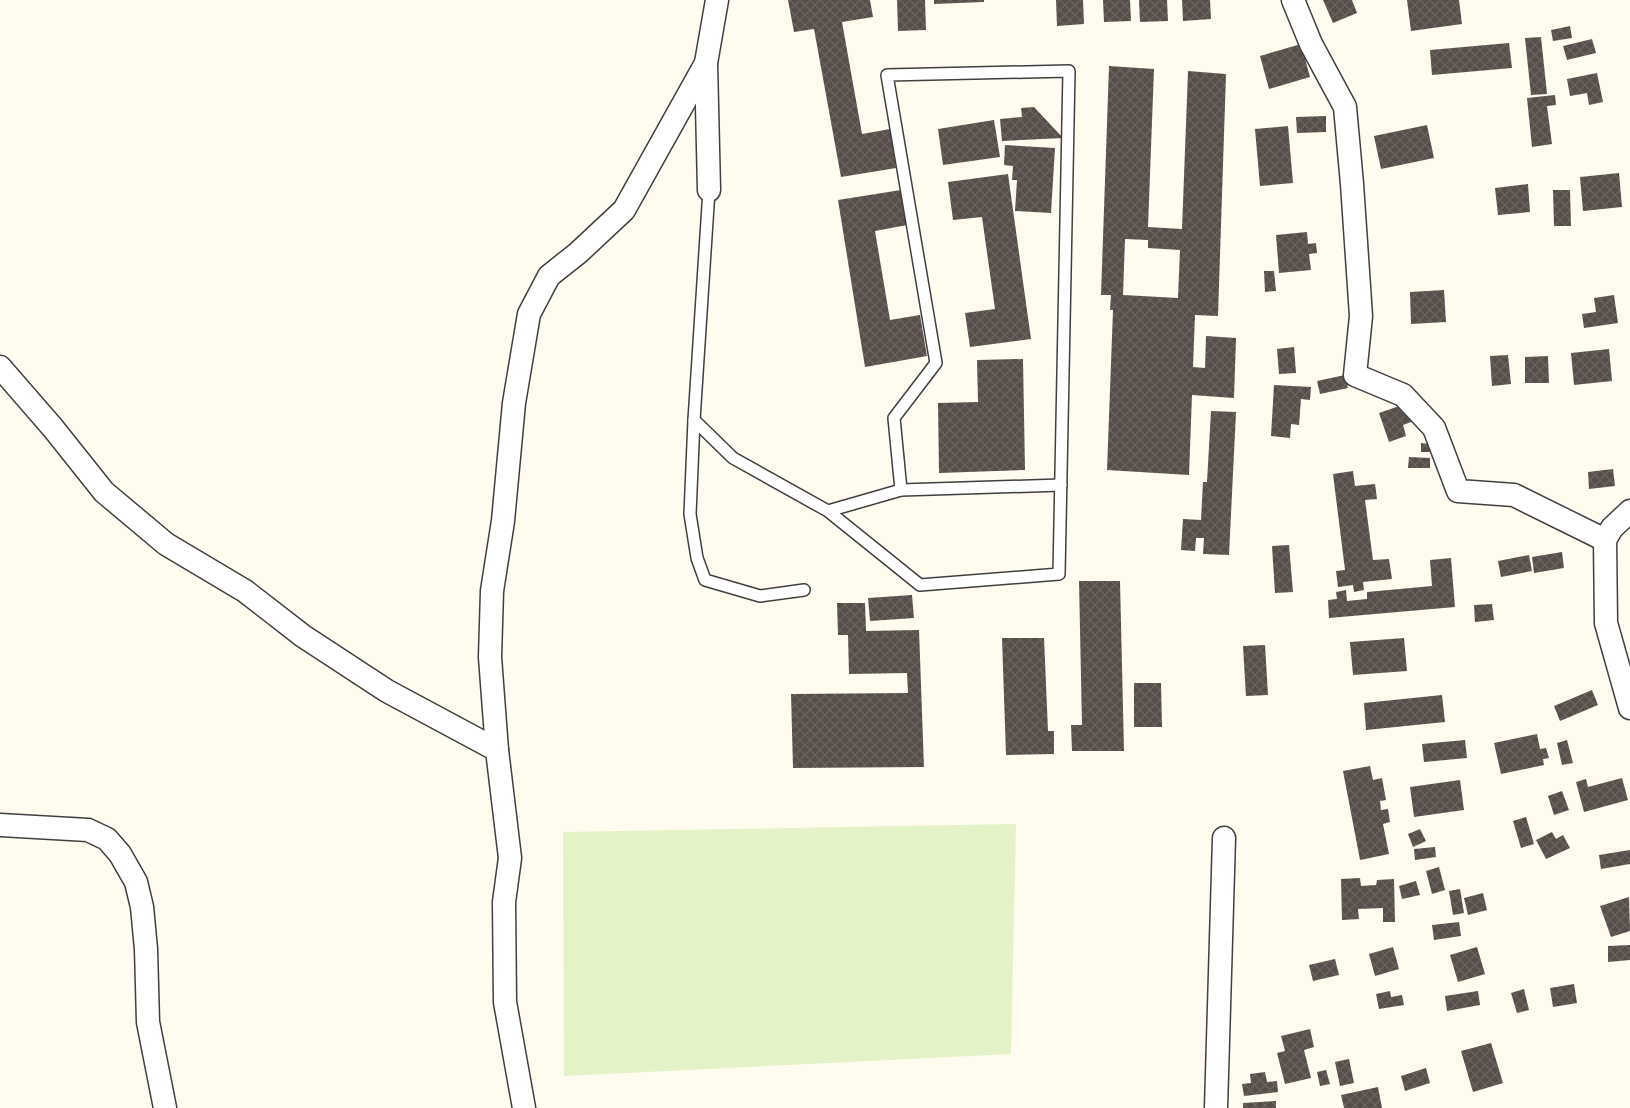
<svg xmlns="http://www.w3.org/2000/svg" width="1630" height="1108" viewBox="0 0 1630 1108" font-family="'Source Serif 4',serif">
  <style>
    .pitch { fill: #e4f2c7 }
    .building { fill: url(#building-cross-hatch); fill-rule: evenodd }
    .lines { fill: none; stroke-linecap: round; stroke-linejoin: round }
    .lane-casing { stroke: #404040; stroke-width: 14 }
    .street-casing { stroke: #404040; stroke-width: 25 }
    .lane { stroke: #fff; stroke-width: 11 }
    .street { stroke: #fff; stroke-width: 22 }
  </style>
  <defs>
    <pattern id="building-cross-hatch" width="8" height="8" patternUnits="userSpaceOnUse" patternTransform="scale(1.25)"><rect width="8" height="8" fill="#574e49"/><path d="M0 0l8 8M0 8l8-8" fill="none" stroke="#6a635f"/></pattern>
  </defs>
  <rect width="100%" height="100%" fill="#fffbee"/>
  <!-- pitch -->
  <path class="pitch" d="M1016 824 1011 1054 564 1076 563 832Z"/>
  <!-- building -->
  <g class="building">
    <path d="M788 0H870L873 17 842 22 862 134 890 129 896 168 841 177 814 29 794 32Z"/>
    <path d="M897 0H925L926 30 898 31Z"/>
    <path d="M934 0H984V2L934 4Z"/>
    <path d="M1056 0H1083L1084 24 1057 26Z"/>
    <path d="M1103 0H1130L1131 21 1104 22Z"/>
    <path d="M1139 0H1167L1168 21 1140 22Z"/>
    <path d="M1182 0H1210L1211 19 1183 21Z"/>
    <path d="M1323 0H1352L1357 13 1333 23Z"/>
    <path d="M1407 0H1459L1462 24 1411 31Z"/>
    <path d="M1570 26 1572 38 1553 41 1551 30Z"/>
    <path d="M1541 37 1547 94 1531 95 1525 38Z"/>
    <path d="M1592 39 1596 53 1567 60 1563 46Z"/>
    <path d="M1509 43 1512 68 1432 75 1430 50Z"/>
    <path d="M1301 44 1310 77 1269 89 1260 56Z"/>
    <path d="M1109 66 1154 69 1148 227 1182 229 1188 71 1226 74 1218 316 1195 315 1193 367 1205 368 1206 336 1236 338 1234 398 1192 395 1189 475 1107 470 1113 310H1110L1111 295H1101ZM1125 239 1148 240V248L1180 250 1178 298 1123 295Z"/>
    <path d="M1597 73 1603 102 1589 105 1587 93 1570 96 1567 79Z"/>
    <path d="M1555 95 1556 105 1547 106 1552 144 1532 147 1527 98Z"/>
    <path d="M1034 107 1063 138 1002 141 1000 119 1022 117 1021 108Z"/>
    <path d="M1326 116V132L1297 133 1296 117Z"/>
    <path d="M994 120 1000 157 943 165 938 129Z"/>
    <path d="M1427 125 1434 158 1381 169 1374 136Z"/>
    <path d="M1288 126 1293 183 1260 186 1255 129Z"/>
    <path d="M1005 145 1055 148 1051 213 1015 211 1017 180H1012L1013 166 1004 165Z"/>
    <path d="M1619 173 1622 207 1583 211 1580 177Z"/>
    <path d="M1008 174 1031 339 970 347 965 313 995 309 982 217 953 220 948 182Z"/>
    <path d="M1528 184 1530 212 1498 215 1495 188Z"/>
    <path d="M901 190 907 225 875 231 890 320 920 315 927 356 865 367 838 200Z"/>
    <path d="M1553 190H1570L1571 226H1554Z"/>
    <path d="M1307 232 1308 244 1316 243 1317 253 1309 254 1311 270 1279 273 1276 235Z"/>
    <path d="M1264 271H1274L1276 291 1265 292Z"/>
    <path d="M1444 290 1446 322 1411 324 1410 292Z"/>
    <path d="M1614 295 1618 323 1584 328 1582 314 1596 312 1594 298Z"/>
    <path d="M1294 347 1296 373 1279 374 1277 349Z"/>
    <path d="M1609 349 1612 381 1574 385 1571 353Z"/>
    <path d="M1508 355 1511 384 1492 386 1490 356Z"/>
    <path d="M1548 356 1549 383H1525V357Z"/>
    <path d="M1023 359 1025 470 939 473 938 403 978 402 977 360Z"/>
    <path d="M1345 375 1348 388 1320 394 1317 381Z"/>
    <path d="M1274 385 1311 387 1310 400 1301 399 1299 425 1291 424 1290 438 1271 436Z"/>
    <path d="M1408 403 1414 421 1403 425 1406 436 1389 442 1379 413Z"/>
    <path d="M1211 411 1236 412 1229 555 1203 554 1204 538H1196L1195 551 1181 550 1183 519 1201 520 1203 482H1207Z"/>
    <path d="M1421 443 1430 444V452H1421Z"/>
    <path d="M1409 457 1430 458V468H1408Z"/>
    <path d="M1613 469 1615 486 1589 489 1588 472Z"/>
    <path d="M1353 471 1355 486 1375 484 1377 499 1365 500 1373 560 1389 559 1392 579 1363 582 1364 590 1354 592 1353 585 1338 587 1336 571 1345 570 1333 474Z"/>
    <path d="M1289 545 1293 592 1275 593 1272 546Z"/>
    <path d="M1562 552 1564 568 1534 573 1532 557Z"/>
    <path d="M1529 555 1532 571 1501 577 1498 561Z"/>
    <path d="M1451 558 1455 607 1329 618 1328 600 1337 599 1336 592 1346 590 1347 601 1367 599V592L1432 586 1430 560Z"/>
    <path d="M1079 581H1120L1124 751H1072L1071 725H1082Z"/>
    <path d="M912 595 914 618 870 621 868 598Z"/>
    <path d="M837 603H865L866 631 919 630 924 767 793 768 791 694 908 693 907 673 849 674 848 635H838Z"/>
    <path d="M1492 604 1494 620 1475 622 1474 605Z"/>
    <path d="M1002 638H1044L1048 731H1054V754L1006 755Z"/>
    <path d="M1404 638 1407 671 1353 675 1350 642Z"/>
    <path d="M1265 645 1268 695 1246 696 1243 646Z"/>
    <path d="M1134 683H1161L1162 727H1134Z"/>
    <path d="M1592 690 1598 705 1560 721 1554 706Z"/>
    <path d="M1442 695 1445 722 1366 730 1364 703Z"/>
    <path d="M1537 734 1540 749 1546 748 1549 758 1543 759 1544 765 1501 774 1494 743Z"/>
    <path d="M1465 740 1467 758 1424 762 1422 744Z"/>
    <path d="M1567 740 1573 763 1562 765 1557 743Z"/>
    <path d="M1370 766 1373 780 1382 778 1386 800 1380 801 1381 810 1388 809 1390 822 1383 824 1389 854 1360 860 1343 771Z"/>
    <path d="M1622 778 1628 800 1584 812 1576 782 1586 779 1588 787Z"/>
    <path d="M1460 780 1464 810 1414 817 1410 787Z"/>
    <path d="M1562 791 1569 810 1554 815 1548 796Z"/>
    <path d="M1526 817 1534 844 1521 848 1513 821Z"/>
    <path d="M1420 829 1426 841 1413 847 1408 834Z"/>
    <path d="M1552 832 1556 839 1563 835 1570 848 1546 859 1536 840Z"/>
    <path d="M1435 847 1436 857 1415 860 1414 849Z"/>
    <path d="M1630 850V864L1601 869 1599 855Z"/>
    <path d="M1439 867 1445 890 1432 894 1426 871Z"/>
    <path d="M1360 878 1361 886 1376 885 1377 880 1394 879 1395 922H1383V908L1358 909 1359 919 1342 920 1341 879Z"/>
    <path d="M1416 881 1420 895 1402 899 1399 886Z"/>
    <path d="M1460 889 1464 913 1453 915 1449 891Z"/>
    <path d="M1483 893 1487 910 1468 915 1464 898Z"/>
    <path d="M1629 897 1630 931 1611 937 1600 906Z"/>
    <path d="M1459 922 1461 936 1434 940 1432 925Z"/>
    <path d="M1630 945V960L1608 962V946Z"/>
    <path d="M1393 947 1399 969 1375 976 1369 954Z"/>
    <path d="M1477 947 1485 974 1458 982 1450 955Z"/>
    <path d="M1335 959 1339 975 1313 981 1309 965Z"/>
    <path d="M1574 984 1577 1003 1553 1007 1550 988Z"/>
    <path d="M1524 989 1529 1010 1517 1013 1511 993Z"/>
    <path d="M1390 991 1391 997 1402 995 1404 1005 1379 1009 1376 994Z"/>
    <path d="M1478 991 1480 1005 1447 1011 1445 996Z"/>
    <path d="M1310 1029 1314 1047 1304 1050 1311 1078 1285 1084 1277 1053 1285 1051 1281 1036Z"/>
    <path d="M1491 1043 1503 1083 1473 1092 1461 1051Z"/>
    <path d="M1349 1059 1354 1083 1340 1086 1335 1062Z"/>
    <path d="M1426 1068 1430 1083 1405 1091 1401 1076Z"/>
    <path d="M1326 1070 1330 1084 1320 1086 1317 1072Z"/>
    <path d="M1265 1072 1267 1082 1277 1081 1278 1092 1244 1096 1242 1084 1251 1083 1250 1074Z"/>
    <path d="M1378 1087 1382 1108H1344L1341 1095Z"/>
    <path d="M1276 1101V1108H1243V1103Z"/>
  </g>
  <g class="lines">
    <defs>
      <g id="lane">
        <path d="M709 190 694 420 690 514 697 558 705 580 760 596 804 590"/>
        <path d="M694 420 733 458 828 511 920 585 1059 574 1069 71 887 75 936 363 894 418 901 490 828 511"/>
        <path d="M901 490 1061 485"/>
      </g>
      <g id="street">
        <path d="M1293 0 1311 44 1345 107 1352 184 1361 316 1355 375 1403 395 1434 428 1458 491 1514 495 1605 540"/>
        <path d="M709 190 706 63 717 0"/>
        <path d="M0 367 53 428 104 492 166 544 245 591 303 636 387 691 497 750"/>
        <path d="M1630 511 1612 528 1605 540 1606 623 1630 708"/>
        <path d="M0 825 88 830 107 839 120 854 136 882 142 907 146 949 148 1022 165 1108"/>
        <path d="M524 1108 505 1002 504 902 510 858 497 750 490 657 492 591 503 521 514 403 529 314 549 276 578 253 624 210 706 63"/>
        <path d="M1216 1108 1224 838"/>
      </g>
    </defs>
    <!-- lane casing -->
    <use href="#lane" class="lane-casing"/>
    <!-- street casing -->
    <use href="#street" class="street-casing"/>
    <!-- lane -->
    <use href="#lane" class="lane"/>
    <!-- street -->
    <use href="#street" class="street"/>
  </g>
</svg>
